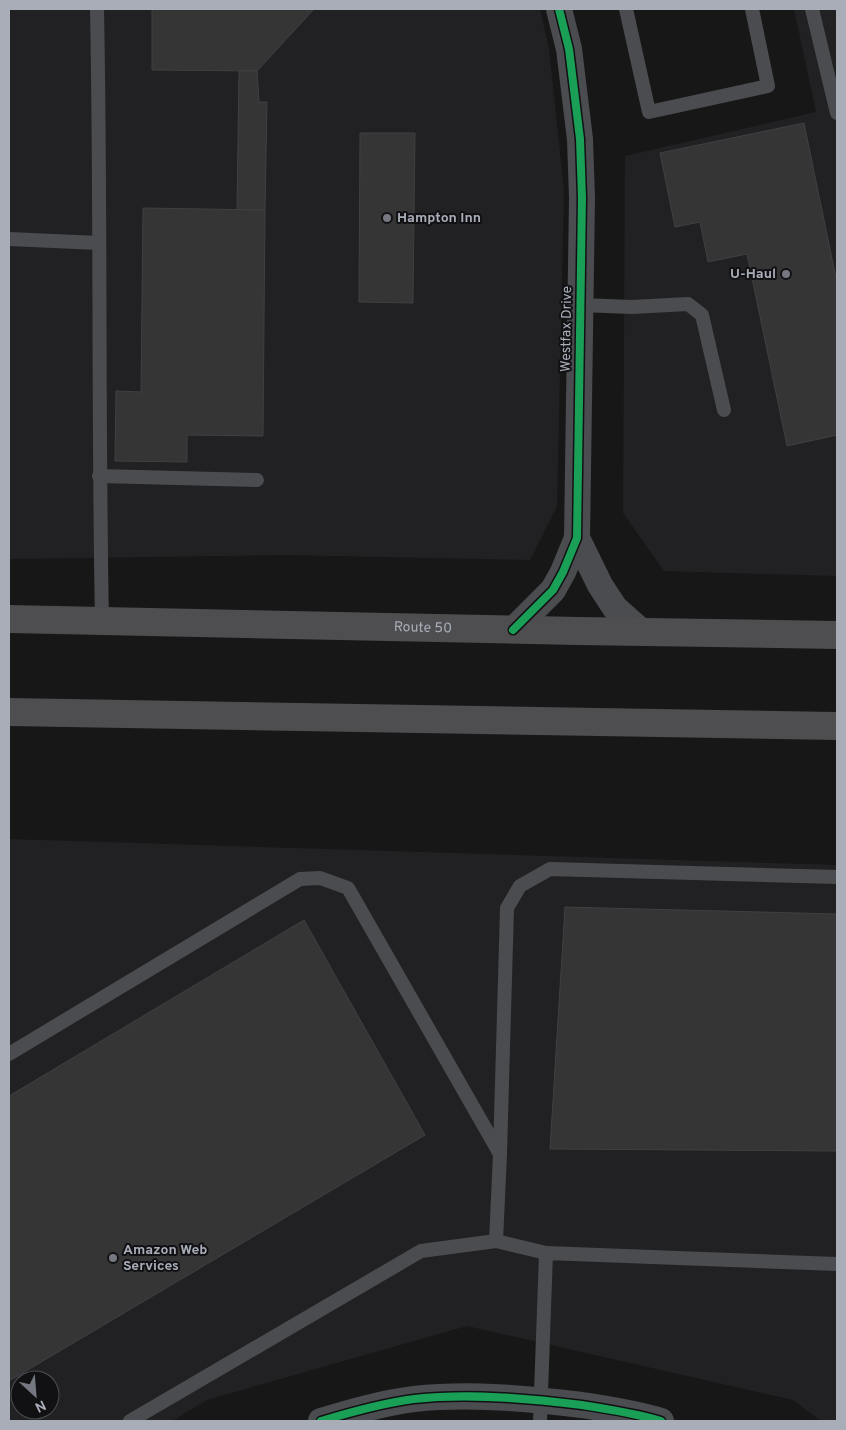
<svg xmlns="http://www.w3.org/2000/svg" width="846" height="1430" viewBox="0 0 846 1430" font-family="Overpass,sans-serif">
  <style>
    .built { fill: #212123; fill-rule: evenodd }
    .building { fill: #353536; stroke: #3f4043 }
    .lines { fill: none; stroke-linecap: round; stroke-linejoin: round }
    .lane { stroke: #4b4c50; stroke-width: 14 }
    .street { stroke: #4b4c50; stroke-width: 26 }
    .highway { stroke: #4e4e51; stroke-width: 28 }
    .cycleway-casing { stroke: #111113; stroke-width: 11 }
    .cycleway { stroke: #1a9f57; stroke-width: 8 }
    .poi-dot { fill: #757880; stroke: #111113; stroke-width: 2 }
    .labels { text-anchor: middle; dominant-baseline: central; stroke-width: 4; stroke-linejoin: round; paint-order: stroke }
    .poi-label { font-size: 14px; font-weight: bold; fill: #a8adb8; stroke: #111113; text-anchor: start }
    .street-label { font-size: 14px; fill: #a8adb8; stroke: #111113 }
  </style>
  <rect width="100%" height="100%" fill="#171717"/>
  <!-- built -->
  <g class="built">
    <path d="M9 9H540L549 49 564 190 557 506 530 560 284 555 9 559Z"/>
    <path d="M794 9H837V576L664 571 623 513 625 156 816 112Z"/>
    <path d="M9 839 837 865V1421H821L793 1400 467 1326 207 1400 172 1421H9ZM20 1380H50V1410H20Z"/>
  </g>
  <!-- building -->
  <g class="building">
    <path d="M152 9H314L257 71 152 70Z"/>
    <path d="M239 71H257L259 102H267L265 210H237Z"/>
    <path d="M804 123 837 283V435L787 446 747 254 708 262 700 222 675 227 660 153Z"/>
    <path d="M360 133H415L413 303 359 302Z"/>
    <path d="M143 208 265 210 263 436 187 435V462L115 461 116 391 141 392Z"/>
    <path d="M565 907 837 914V1151L550 1149Z"/>
    <path d="M304 920 425 1135 9 1381V1096Z"/>
  </g>
  <g class="lines">
    <!-- lane -->
    <g class="lane">
      <path d="M97 9C101 213 98 417 102 621"/>
      <path d="M626 9 649 112 768 86 752 9"/>
      <path d="M812 9 837 113"/>
      <path d="M9 239 99 243"/>
      <path d="M580 305 632 307 688 304 702 315 724 410"/>
      <path d="M99 476 257 480"/>
      <path d="M9 1054 300 879 320 878 348 888 500 1154 496 1241 421 1251 130 1421"/>
      <path d="M500 1153 507 908 520 886 550 869 837 877"/>
      <path d="M496 1241 546 1253"/>
      <path d="M540 1421 546 1253 837 1264"/>
    </g>
    <!-- street -->
    <g class="street">
      <path d="M577 538 600 585 615 608 642 632"/>
      <path d="M513 630 553 590 563 572 577 538 582 198 580 139 569 49 559 9"/>
      <path d="M321 1421C351 1412 382 1403 414 1399 469 1393 527 1398 582 1405 608 1409 635 1413 661 1421"/>
    </g>
    <!-- highway -->
    <g class="highway">
      <path id="s1" d="M9 619 578 631 837 635"/>
      <path d="M9 712 837 726"/>
    </g>
    <defs>
      <g id="cycleway">
        <path d="M513 630 553 590 563 572 577 538 582 198 580 139 569 49 559 9"/>
        <path d="M321 1421C351 1412 382 1403 414 1399 469 1393 527 1398 582 1405 608 1409 635 1413 661 1421"/>
      </g>
    </defs>
    <!-- cycleway casing -->
    <use href="#cycleway" class="cycleway-casing"/>
    <!-- cycleway -->
    <use href="#cycleway" class="cycleway"/>
  </g>
  <!-- markers -->
  <g class="poi-dot">
    <circle cx="387" cy="218" r="5"/>
    <circle cx="786" cy="274" r="5"/>
    <circle cx="113" cy="1258" r="5"/>
  </g>
  <g class="labels">
    <!-- poi labels -->
    <g class="poi-label">
      <text x="397" y="218">Hampton Inn</text>
      <text x="776" y="274" text-anchor="end">U-Haul</text>
      <text x="123" y="1250">Amazon Web<tspan x="123" dy="16">Services</tspan></text>
    </g>
    <!-- street labels -->
    <g class="street-label">
      <text transform="translate(567 329) rotate(-89)">Westfax Drive</text>
      <text stroke="none"><textPath href="#s1" startOffset="414">Route 50</textPath></text>
    </g>
  </g>
  <!-- border -->
  <rect width="846" height="1430" fill="none" stroke="#a8adb8" stroke-width="20"/>
  <!-- north arrow -->
  <g transform="translate(35 1395) rotate(154)"><circle r="24" fill="#111113" stroke="#4d4f55"/>
  <path d="M0-4L9 19L0 12L-9 19Z" fill="#757880"/>
  <text y="-8" font-size="14" font-weight="bold" text-anchor="middle" fill="#a8adb8">N</text>
  </g>
</svg>
